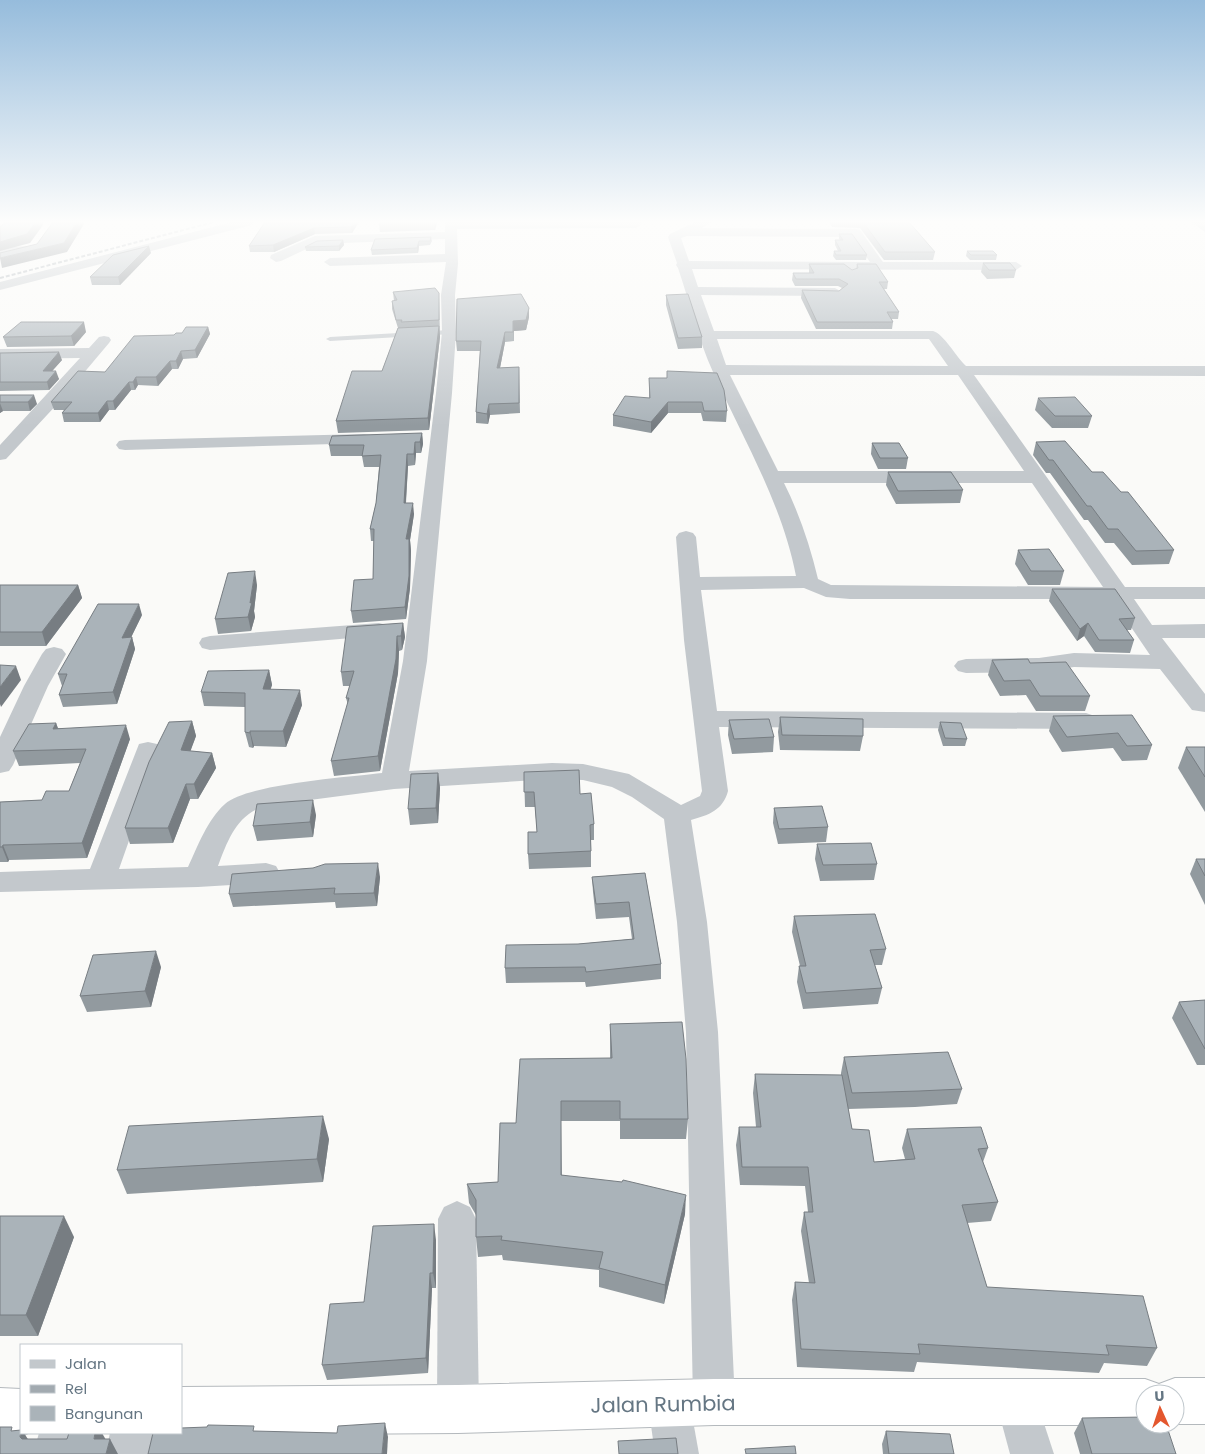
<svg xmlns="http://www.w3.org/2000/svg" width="1205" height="1454" viewBox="0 0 1205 1454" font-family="Poppins,sans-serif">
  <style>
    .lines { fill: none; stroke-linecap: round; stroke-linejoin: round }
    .highway-casing { stroke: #b4b9bd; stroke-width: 2 }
    .lane { fill: #c3c8cc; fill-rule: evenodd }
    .street { fill: #c3c8cc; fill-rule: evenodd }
    .highway { fill: #fff; fill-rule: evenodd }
    .rail { stroke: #a2aab0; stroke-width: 2; stroke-dasharray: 4 2; stroke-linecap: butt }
    .wall { fill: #929a9f }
    .shaded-wall { fill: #777d82 }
    .building { fill: #aab3b9; stroke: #777d82 }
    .labels { text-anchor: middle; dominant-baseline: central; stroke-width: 5; stroke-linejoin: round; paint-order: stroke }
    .near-street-label { font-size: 21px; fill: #657683; stroke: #fff }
  </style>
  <rect width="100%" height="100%" fill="#fafaf8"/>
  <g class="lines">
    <defs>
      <g id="highway">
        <path d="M1175 1378H1205V1424H1174L1175 1394H1145V1424H1148L1145 1425H714L458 1433 181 1435 177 1433H181V1387L458 1385 714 1379H1145L1159 1384Z"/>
        <path d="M0 1388 21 1389V1433H28L21 1436H0Z"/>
      </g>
    </defs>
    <!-- highway casing -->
    <use href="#highway" class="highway-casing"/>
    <!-- lane -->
    <path class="lane" d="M449 330H452V334L330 341 326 339 330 337Z"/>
    <!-- street -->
    <g class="street">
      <path d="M232 222H254L252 225 0 290V282Z"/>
      <path d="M445 222H641L642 224 636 228 457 229 458 264 455 295 456 332 452 393 427 661 409 771 552 763 583 764 629 774 681 805 700 796 702 791 684 640 676 537 679 533 686 531 693 533 696 537 700 577 796 576C782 503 743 439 713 372 698 339 690 303 678 268L676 265 677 263 668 237 670 234 695 222H712L702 228 856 229 860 230 883 262H1016L1022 266 1016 270 692 269 698 287 835 288 842 292 835 296 701 295 714 331H933C943 333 957 358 966 366H1205V376L974 375 1125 587H1205V599H1134L1152 625 1205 624V638H1162L1205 694V712L1192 710 1160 669 1074 667 1039 672 966 673 958 671 954 666 958 661 966 659 1039 658 1074 653 1150 655 1112 599H850L826 597 804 588 701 590 717 711 1086 713 1095 716 1098 721 1095 726 1086 729 719 727 728 791C723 810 709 815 691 820L707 922 718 1032 735 1402 729 1417 714 1423 699 1417 693 1402 686 1032 677 922 664 819 632 797 612 787 583 780 552 779 394 789 264 806C236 816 228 840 218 866L266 863 276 866 280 873 276 880 266 883 198 887 0 892V872L90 869 139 744 148 742 157 744 161 750 119 869 188 867C198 846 207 820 225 804 247 784 349 777 382 773L403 661 436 393 442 332 441 295 446 262 330 266 324 262 330 258 445 254V239L317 244 281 261 276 262 270 258 271 255 315 236 445 232ZM687 236 852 237 870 262 689 261 681 238ZM717 339H929L948 366 726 365ZM730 375H958L1024 471H778ZM784 483H1032L1103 587 831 585 818 579C810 545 799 513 784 483Z"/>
      <path d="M1191 222H1205V232Z"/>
      <path d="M32 246 38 250 36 253 0 255V247Z"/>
      <path d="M104 336 109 337 111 340 109 343 61 400 6 459 0 460V445L80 358 0 359V349L89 348 99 337Z"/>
      <path d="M364 434 370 435 373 439 370 443 125 450 119 449 116 445 119 441 125 440Z"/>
      <path d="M379 623 387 625 390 630 387 635 210 650 202 648 199 643 202 638 210 636Z"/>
      <path d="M54 647 62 649 66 654 48 686 13 765 9 771 0 773V737L24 686 42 654 46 649Z"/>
      <path d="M457 1201 470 1207 476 1219 479 1409 473 1424 458 1430 443 1424 437 1409 438 1219 444 1207Z"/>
      <path d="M1017 1381 1032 1387 1054 1454H1010L996 1402 1002 1387Z"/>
      <path d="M669 1383 684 1389 690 1404 699 1454H655L648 1404 654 1389Z"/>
      <path d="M39 1433H83L77 1454H33Z"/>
      <path d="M110 1433H154L149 1454H105Z"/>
    </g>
    <!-- highway -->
    <use href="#highway" class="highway"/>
    <!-- rail -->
    <path class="rail" d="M0 278 214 222"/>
  </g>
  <!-- wall -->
  <g class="wall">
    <path d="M265 222H359L352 233 315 234 274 252H250L249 246Z"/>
    <path d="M829 222H909L935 252 933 260H884L860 228 832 227Z"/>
    <path d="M437 223 435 230 380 232 379 225Z"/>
    <path d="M839 234 867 255 866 260H836L833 256 834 251H838L835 245V240H840L839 239Z"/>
    <path d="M431 237 432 241 430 245 419 246 418 253 372 255 371 250Z"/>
    <path d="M343 240 344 245 339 251H306L305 247Z"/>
    <path d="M967 251 997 255 996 260H970L966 256Z"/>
    <path d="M151 253 120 285H92L90 277Z"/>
    <path d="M983 263 1016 270 1014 278 987 279 981 272Z"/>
    <path d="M809 264 852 270 856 269 857 264 888 282 887 289H884L899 312 898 319H892L893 322 892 329H816L801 298 802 290 839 291 842 288 838 286H795L792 280 793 273H809Z"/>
    <path d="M393 292 439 293 440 337 429 430 338 433 336 421 382 371 398 328 392 309V301H394Z"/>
    <path d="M666 295 702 337V348L678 349 666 305Z"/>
    <path d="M529 308V317L526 330 514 331V341L505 342 500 368 519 367 520 413 490 415 488 424 476 423V412L480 351H457L456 341Z"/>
    <path d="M208 327 210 334 197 358 183 359 178 369H172L158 386 138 385 135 390H131L115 410H109L100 422H64L62 413 64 410H54L51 402 105 372 174 335Z"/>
    <path d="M86 332 74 346 7 347 3 337Z"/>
    <path d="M0 353 62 360 52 371 59 379 49 390 0 391Z"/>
    <path d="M667 371 727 411 726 422 703 421 701 413H668L651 433 613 426V415L649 398V378H667Z"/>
    <path d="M0 395 37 404 30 411H3L0 413Z"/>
    <path d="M1038 398 1092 416 1088 428H1052L1035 410Z"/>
    <path d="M422 433 423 444 421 453H416L415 465 408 466 406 503 414 514 410 540 411 551 410 588 406 619 353 623 351 611 373 579 374 541H371L370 529 376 503 379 467H364L362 456H331L329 445Z"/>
    <path d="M1036 442 1092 472 1121 492 1174 550 1169 564 1132 565 1114 543H1105L1088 520H1084L1050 473H1046L1033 455Z"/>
    <path d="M872 443 908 458 906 469H878L871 454Z"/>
    <path d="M888 472 963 490 960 503 896 504 886 485Z"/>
    <path d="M1018 550 1064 571 1060 585H1028L1015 564Z"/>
    <path d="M0 585H78L82 598 46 646H0Z"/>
    <path d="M257 585 254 611 255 617 251 631 218 634 215 619Z"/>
    <path d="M1052 589 1135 618 1131 630H1127L1134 640 1130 653 1095 652 1084 636 1077 641 1049 601Z"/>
    <path d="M142 615 131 637H132L135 649 117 704 63 707 59 695 62 686 58 674Z"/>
    <path d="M403 623 405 637 402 650 399 651 398 673 380 771 334 776 331 761 348 705 346 698 350 686H343L341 672Z"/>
    <path d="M992 660 1030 663 1090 696 1085 711H1036L1026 695 1000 696 988 675Z"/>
    <path d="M269 670 272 685 270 689 302 705 286 747 254 746 253 748 249 747 245 732V707L204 706 201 692Z"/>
    <path d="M1132 715 1152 745 1147 760 1122 761 1113 748 1062 752 1049 731 1053 716Z"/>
    <path d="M780 717 863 736 860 751 780 750 778 732Z"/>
    <path d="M729 720 774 737 773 752 732 754 728 735Z"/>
    <path d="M192 721 196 736 190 751 212 753 216 768 198 799H190L173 843 130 844 125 828Z"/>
    <path d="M940 722 967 739 965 746H943L938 730Z"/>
    <path d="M56 723 58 728 130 739 87 858 9 860 8 862H0V802L42 800 69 791 80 763 19 766 13 751Z"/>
    <path d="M1186 747H1205V812L1178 768Z"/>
    <path d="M524 772 580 794 594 824V840H591V867L529 869 528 854 537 832 535 807H525Z"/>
    <path d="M438 773 440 788 438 823 410 825 408 809Z"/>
    <path d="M774 808 828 827 826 842 778 844 773 823Z"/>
    <path d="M316 815 313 837 257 841 253 826Z"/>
    <path d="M817 844 877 864 874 880 820 881 815 859Z"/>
    <path d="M1196 859H1205V905L1190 874Z"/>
    <path d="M645 873 661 964V979L586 987 585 982 506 983 505 968 578 944 632 939 629 917 596 919 593 892 592 877Z"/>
    <path d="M380 877 377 906 336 908 335 902 233 907 229 894Z"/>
    <path d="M794 916 886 949 882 965H875L882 988 878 1004 803 1009 797 982 799 966H800L792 932Z"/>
    <path d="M161 967 151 1007 87 1012 80 996Z"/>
    <path d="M1205 1000V1065H1197L1172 1018 1179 1002Z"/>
    <path d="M610 1024 688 1119 686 1139H620V1121H561L562 1175 685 1214 664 1304 599 1287V1270L503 1260 502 1255 478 1257 476 1237V1215L469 1203 467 1184 498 1182 516 1123 610 1058Z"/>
    <path d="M844 1057 962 1089 957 1104 915 1107 848 1109 852 1129 874 1162 905 1159 902 1148 907 1129 988 1148 983 1162 998 1202 991 1221 967 1223 987 1287 1157 1348 1147 1366 1104 1363 1099 1373 917 1362 914 1372 797 1367 792 1300 795 1282 809 1283 801 1231 804 1212H808L805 1186 740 1185 736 1145 739 1127H756L753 1093 755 1074 841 1075V1073Z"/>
    <path d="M329 1139 323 1182 127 1194 117 1170Z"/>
    <path d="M0 1216 74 1237 38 1336H0Z"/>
    <path d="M436 1240V1288H432L428 1373 327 1380 322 1365 364 1302Z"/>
    <path d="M1082 1418 1176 1454H1080L1074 1433Z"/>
    <path d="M886 1431 954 1454H883L882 1444Z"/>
  </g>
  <!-- shaded-wall -->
  <g class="shaded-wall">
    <path d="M36 222H43V225L30 243 0 251V242Z"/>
    <path d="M77 222H84V224L67 252 2 268 0 258 64 243Z"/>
    <path d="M355 222H359L352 233 351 227Z"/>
    <path d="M434 222H437L435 230 434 223Z"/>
    <path d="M314 228 315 234 274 252 273 245Z"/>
    <path d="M343 240 344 245 339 251V246Z"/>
    <path d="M419 241V246L418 253 417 248Z"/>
    <path d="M149 246 151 253 120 285 118 277Z"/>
    <path d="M529 308V317L526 330 514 331V341L513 321Z"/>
    <path d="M84 322 86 332 74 346 71 336Z"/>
    <path d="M439 326 440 337 429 430 428 418Z"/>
    <path d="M208 327 210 334 197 358 195 350Z"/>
    <path d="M505 332V342L498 378 497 368Z"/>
    <path d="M181 351 183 359 178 369 176 361Z"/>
    <path d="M59 352 62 360 45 379 43 371Z"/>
    <path d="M170 361 172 369 158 386 156 377Z"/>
    <path d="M56 371 59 379 49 390 47 382Z"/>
    <path d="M136 377 138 385 135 390 133 382Z"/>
    <path d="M129 382 131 390 115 410 113 401Z"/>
    <path d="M34 395 37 404 30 411 28 402Z"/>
    <path d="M107 401 109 410 100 422 98 413Z"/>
    <path d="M668 402V413L651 433V422Z"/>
    <path d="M0 403 3 411 0 413Z"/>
    <path d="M489 404 490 415 488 424 487 414Z"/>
    <path d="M422 433 423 444 421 453 420 442Z"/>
    <path d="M415 442 416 453 415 465 414 454Z"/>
    <path d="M407 454 408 466 405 514 404 503Z"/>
    <path d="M413 503 414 514 410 540 411 551 410 588 406 619 405 607 406 539Z"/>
    <path d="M255 571 257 585 254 611 255 617 251 631 248 617Z"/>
    <path d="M78 585 82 598 46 646 42 632Z"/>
    <path d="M139 604 142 615 125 650 122 638Z"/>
    <path d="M403 623 405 637 402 650 401 636Z"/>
    <path d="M1088 623 1084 636 1077 641 1080 629Z"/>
    <path d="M397 636 399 651 398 673 380 771 378 756Z"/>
    <path d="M132 637 135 649 117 704 113 692Z"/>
    <path d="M16 666 21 680 1 707 0 704V687Z"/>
    <path d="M269 670 272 685 266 704 263 689Z"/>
    <path d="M300 690 302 705 286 747 283 731Z"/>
    <path d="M192 721 196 736 185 766 181 750Z"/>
    <path d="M56 723 61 738 53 729Z"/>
    <path d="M126 725 130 739 87 858 82 843Z"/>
    <path d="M250 731 254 746 253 748 250 733Z"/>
    <path d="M212 753 216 768 198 799 194 784Z"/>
    <path d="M438 773 440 788 438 823 436 808Z"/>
    <path d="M186 784 190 799 173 843 168 828Z"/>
    <path d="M313 800 316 815 313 837 310 822Z"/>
    <path d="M3 845 9 860 8 862 2 847Z"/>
    <path d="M378 863 380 877 377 906 374 893Z"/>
    <path d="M156 951 161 967 151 1007 145 991Z"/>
    <path d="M323 1116 329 1139 323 1182 317 1159Z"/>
    <path d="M686 1195 685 1214 664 1304 665 1285Z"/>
    <path d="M64 1216 74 1237 38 1336 26 1315Z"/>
    <path d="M434 1224 436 1240V1288L433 1273Z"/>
    <path d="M430 1273 432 1288 428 1373 426 1358Z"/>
    <path d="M385 1423 388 1437 387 1454H382Z"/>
    <path d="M21 1433H24L33 1447 31 1453 20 1437Z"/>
    <path d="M95 1433H102L106 1440 94 1439Z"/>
    <path d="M110 1439 118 1454H106Z"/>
  </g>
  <!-- building -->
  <g class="building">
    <path d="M4 222H36L27 234 0 242V226H2Z"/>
    <path d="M53 222H77L64 243 0 258V253L37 244Z"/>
    <path d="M265 222H355L351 227 314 228 273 245 249 246Z"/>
    <path d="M380 222H434V223L379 225Z"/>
    <path d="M863 222H909L935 252H885Z"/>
    <path d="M839 234H852L867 255H836L834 251H841L835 240H843Z"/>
    <path d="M431 237 430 241H419L417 248 371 250 375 239Z"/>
    <path d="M343 240 339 246 305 247 317 241Z"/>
    <path d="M149 246 118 277H90L113 255Z"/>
    <path d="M967 251H993L997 255H971Z"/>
    <path d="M983 263H1010L1016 270H989Z"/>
    <path d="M809 264H844L852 270 858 268 857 264H876L888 282H879L899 312H887L893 322H817L802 290 839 291 848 284 839 279H796L793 273H814Z"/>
    <path d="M435 288 439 293V320L401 322 402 320H396L392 301 397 300 393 292Z"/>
    <path d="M521 294 529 308 526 320 513 321V332H505L497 368 519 367V403L489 404 487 414 476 412 481 341H456L457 299Z"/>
    <path d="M688 294 702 337 678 338 666 295Z"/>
    <path d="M21 322H84L71 336 3 337Z"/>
    <path d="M439 326 428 418 336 421 352 371H382L398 328Z"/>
    <path d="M186 327H208L195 350 181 351 176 361H170L156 377H136L133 382H129L113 401H107L98 413H62L72 402H51L78 371 105 372 134 336 174 335 176 333H182Z"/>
    <path d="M59 352 43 371H56L47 382H0V353Z"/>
    <path d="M667 371 717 373 724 390 727 411H704L702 402H668L651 422 613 415 625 396 650 398 649 378H667Z"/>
    <path d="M0 395H34L28 402H0Z"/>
    <path d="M1075 397 1092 416H1055L1038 398Z"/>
    <path d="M422 433 420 442H415L414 454H407L404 503H413L406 539H409V576L405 607 351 611 354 580 373 579 374 529H370L376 503 381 455 362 456 364 445H329L332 436Z"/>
    <path d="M1065 441 1092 472H1103L1121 492H1128L1174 550 1136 551 1118 529H1108L1091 506H1087L1053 460H1049L1036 442Z"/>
    <path d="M872 443H899L908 458H880Z"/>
    <path d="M888 472H951L963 490 898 491Z"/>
    <path d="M1049 549 1064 571H1031L1018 550Z"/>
    <path d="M255 571 250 603 252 602 248 617 215 619 228 573Z"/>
    <path d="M0 585H78L42 632H0Z"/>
    <path d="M1052 589H1115L1135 618 1119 619 1134 640H1099L1088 623 1080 629Z"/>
    <path d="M98 604H139L122 638 132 637 113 692 59 695 67 674H58Z"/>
    <path d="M403 623 401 636H397L396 659 378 756 331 761 349 698H346L354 671 341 672 347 627Z"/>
    <path d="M1028 659 1030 663 1066 662 1090 696H1040L1030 680 1004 681 992 660Z"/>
    <path d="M0 665 16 666 0 687Z"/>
    <path d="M269 670 263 689 300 690 283 731H250V733L245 732V693L201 692 208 671Z"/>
    <path d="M1132 715 1152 745 1127 746 1118 733 1067 737 1053 716Z"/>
    <path d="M780 717 863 719V736L782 735Z"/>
    <path d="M769 719 774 737 734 739 729 720Z"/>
    <path d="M192 721 181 750 212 753 194 784H186L168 828H125L149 762 169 722Z"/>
    <path d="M940 722 961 723 967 739 945 738Z"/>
    <path d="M56 723 53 729 126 725 82 843 3 845 2 847H0V802L42 800 46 791H69L86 749 13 751 29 724Z"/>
    <path d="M1186 747H1205V777Z"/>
    <path d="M579 770 580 794 591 793 594 824 590 825 591 851 528 854V832H537L534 792H524V772Z"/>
    <path d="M438 773 436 808 408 809 411 774Z"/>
    <path d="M313 800 310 822 253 826 257 804Z"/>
    <path d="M822 806 828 827 779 829 774 808Z"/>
    <path d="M871 843 877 864 823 865 817 844Z"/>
    <path d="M1196 859H1205V876Z"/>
    <path d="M378 863 374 893 334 894 335 888 229 894 232 874 313 868 325 864Z"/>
    <path d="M645 873 661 964 586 972 585 967 505 968 506 945 578 944 634 939 629 902 596 904 592 877Z"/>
    <path d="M875 914 886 949 870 950 882 988 806 993 799 966H806L794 916Z"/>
    <path d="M156 951 145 991 80 996 93 955Z"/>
    <path d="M1205 1000V1049L1179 1002Z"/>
    <path d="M682 1022 686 1059 688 1119H620V1101H561V1175L622 1182 623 1180 686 1195 665 1285 599 1268 603 1252 501 1240 502 1236 476 1237V1200L467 1184 498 1182 500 1123H516L520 1059 612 1058 610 1024Z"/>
    <path d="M948 1052 962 1089 919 1091 852 1093 844 1057Z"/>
    <path d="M755 1074 842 1075 852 1129 869 1130 874 1162 915 1159 907 1129 981 1127 988 1148 978 1149 998 1202 962 1205 987 1287 1143 1296 1157 1348 1106 1345 1109 1355 918 1344 920 1354 801 1349 795 1282 815 1283 804 1212H813L808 1167H742L739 1127H761Z"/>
    <path d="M323 1116 317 1159 117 1170 129 1126Z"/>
    <path d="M0 1216H64L26 1315H0Z"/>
    <path d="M434 1224 433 1273H430L426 1358 322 1365 330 1304 364 1302 373 1226Z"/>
    <path d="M1145 1417V1424H1166L1176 1454H1092L1082 1418Z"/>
    <path d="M385 1423 382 1454H148L153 1433H181V1428L207 1427 208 1425 254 1426 253 1431 337 1433 338 1426Z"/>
    <path d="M0 1427H12L11 1431 21 1430 20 1437 22 1439H67L69 1433H95L94 1439H110L106 1454H0Z"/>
    <path d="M886 1431 950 1434 954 1454H889Z"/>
    <path d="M676 1438 678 1454H619L618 1441Z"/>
    <path d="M795 1446 796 1454H746L745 1449Z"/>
  </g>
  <!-- sky -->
  <linearGradient id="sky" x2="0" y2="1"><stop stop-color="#96bcdc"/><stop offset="0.52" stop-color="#fdfdfc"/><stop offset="1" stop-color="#fdfdfc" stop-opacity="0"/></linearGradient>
  <rect width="1205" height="426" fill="url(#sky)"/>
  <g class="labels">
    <!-- near-street labels -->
    <g class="near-street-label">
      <text transform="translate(663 1404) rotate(-1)">Jalan Rumbia</text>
    </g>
  </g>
  <!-- legend -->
  <rect x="20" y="1344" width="162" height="90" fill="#ffffff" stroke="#c1c8cd"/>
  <rect x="30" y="1360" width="25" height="8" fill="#c3c8cc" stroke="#c1c8cd"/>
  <text x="65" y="1369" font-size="15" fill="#657683">Jalan</text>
  <rect x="30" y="1385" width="25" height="8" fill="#a2aab0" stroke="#c1c8cd"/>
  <text x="65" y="1394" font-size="15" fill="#657683">Rel</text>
  <rect x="30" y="1406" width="25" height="15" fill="#aab3b9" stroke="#c1c8cd"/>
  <text x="65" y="1419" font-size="15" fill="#657683">Bangunan</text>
  <!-- north arrow -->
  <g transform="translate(1160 1409) rotate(357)"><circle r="24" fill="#ffffff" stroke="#c1c8cd"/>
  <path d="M0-4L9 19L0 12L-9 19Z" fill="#e4572e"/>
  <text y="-8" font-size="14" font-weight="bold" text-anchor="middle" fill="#657683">U</text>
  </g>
</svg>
